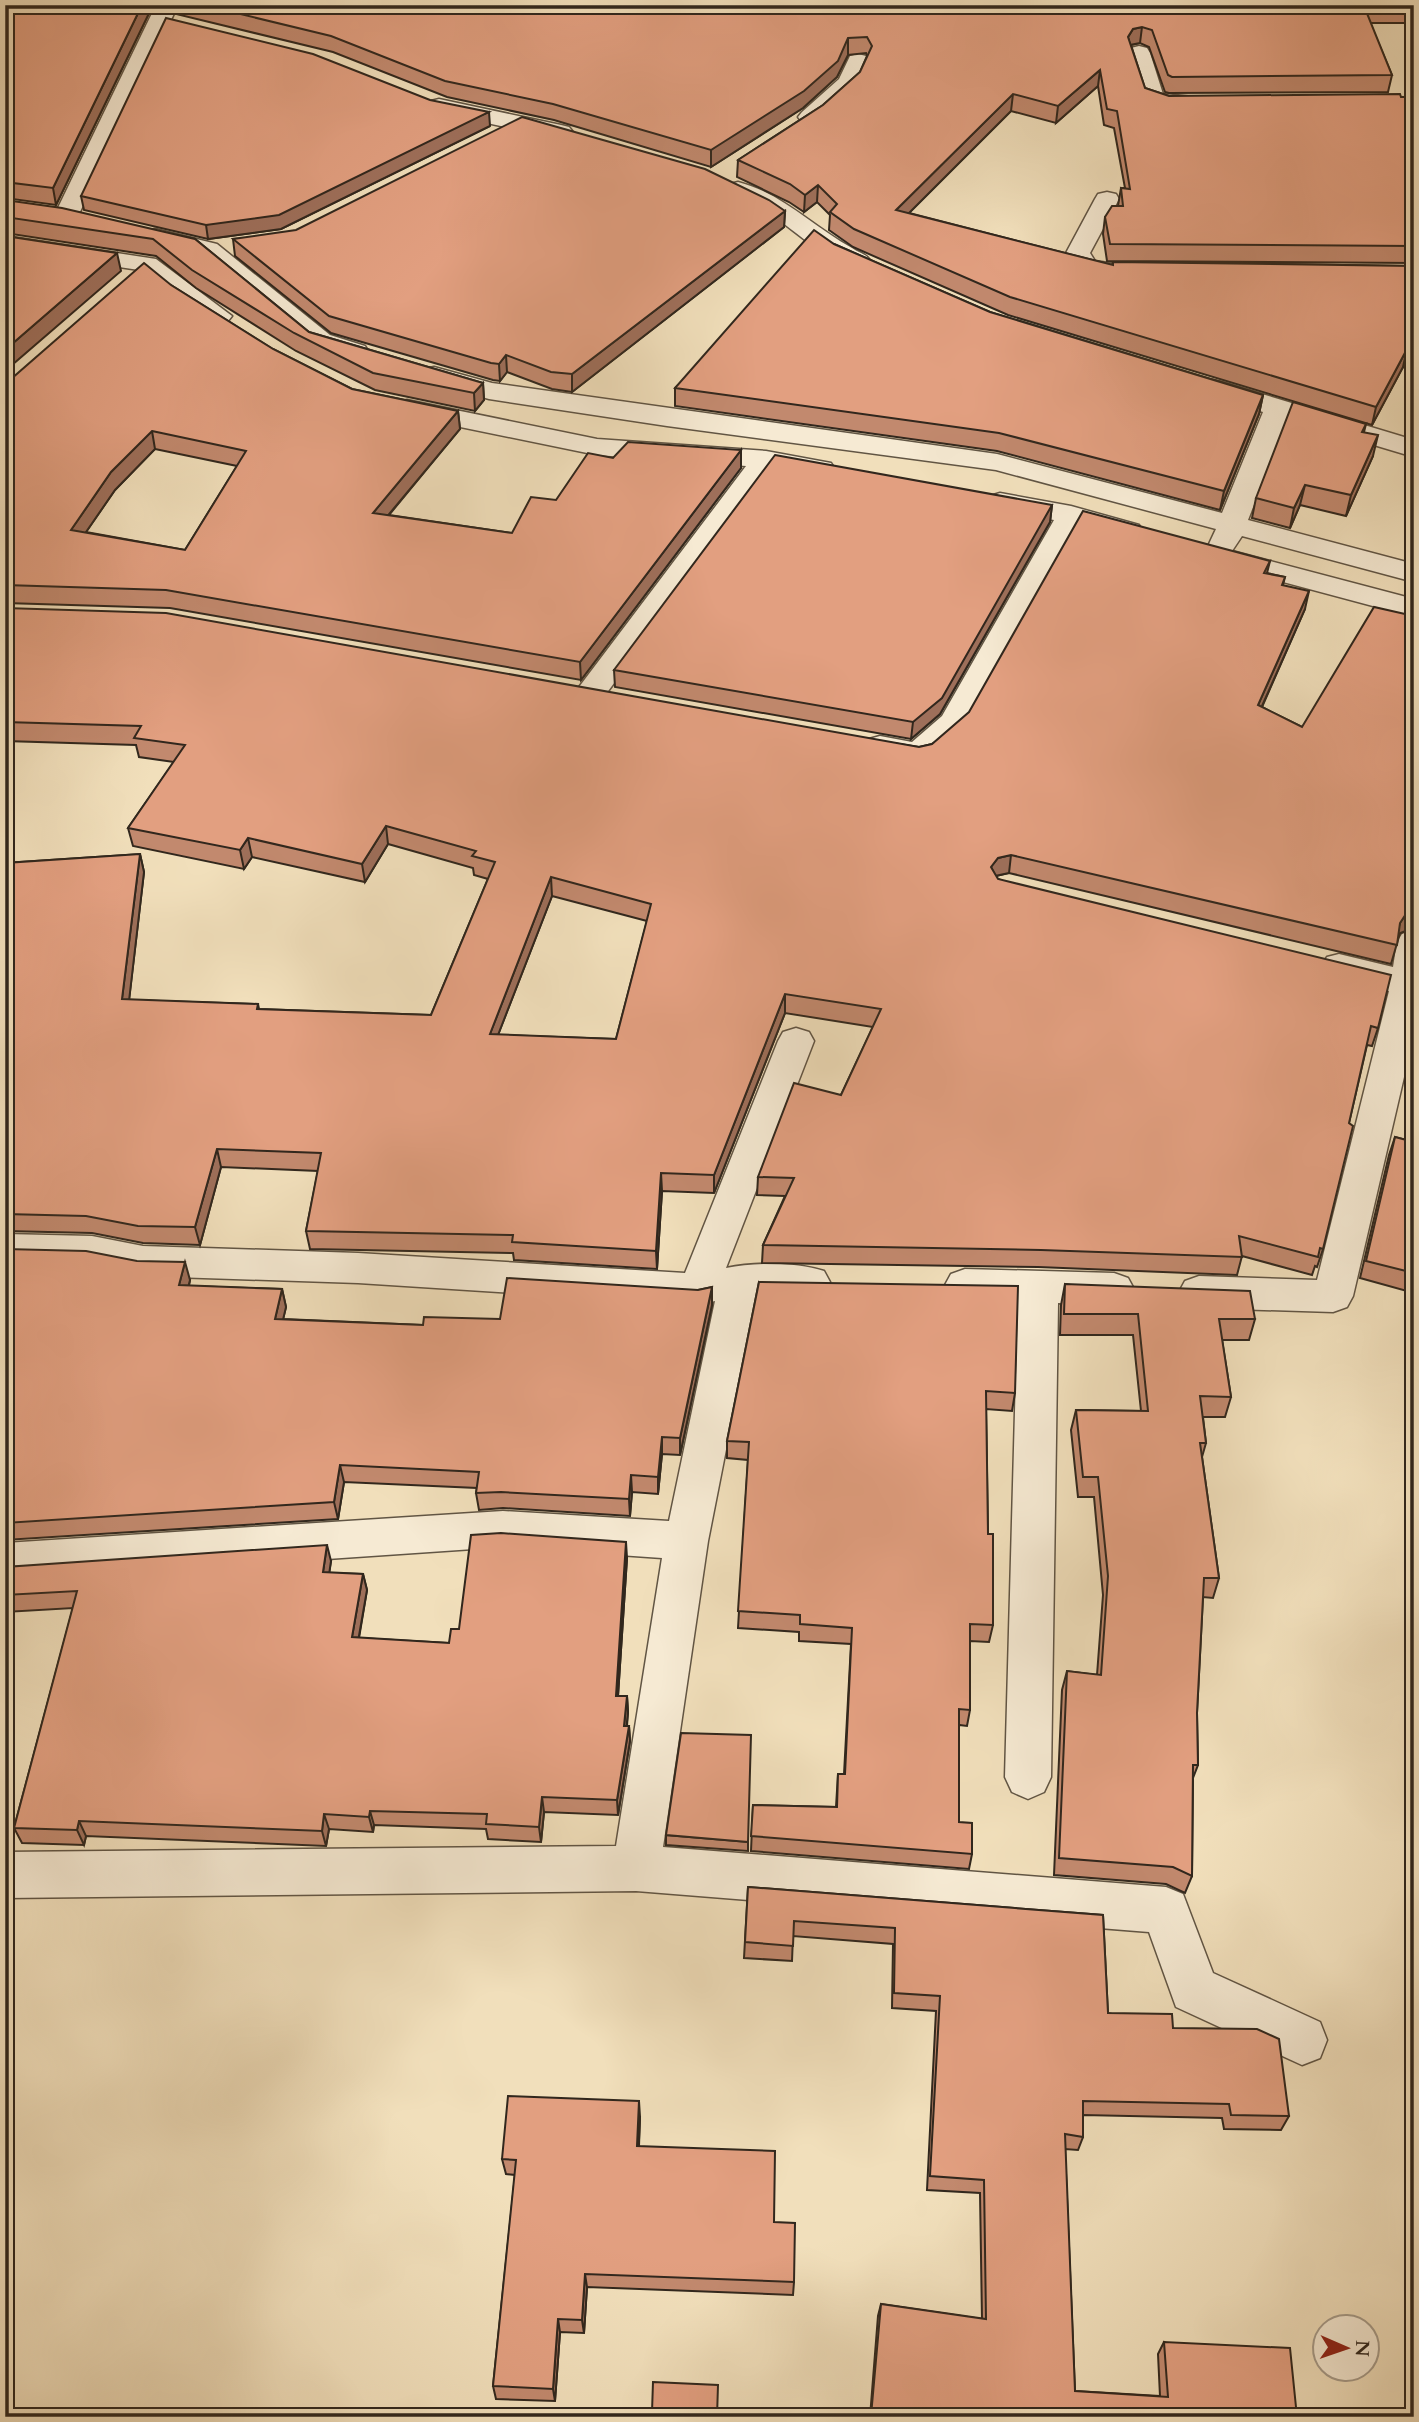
<svg xmlns="http://www.w3.org/2000/svg" width="1419" height="2422" viewBox="0 0 1419 2422" font-family="Cardo,serif">
  <style>
    .lines { fill: none; stroke-linecap: round; stroke-linejoin: round }
    .street-casing { stroke: #615544; stroke-width: 3 }
    .street { fill: #f6ead3; fill-rule: evenodd }
    .wall { fill: #c2896e; stroke: #31271d; stroke-width: 2; fill-rule: evenodd }
    .shaded-wall { fill: #9e6f5a; stroke: #31271d; stroke-width: 2 }
    .building { fill: #e29f80; stroke: #31271d; stroke-width: 2; fill-rule: evenodd }
  </style>
  <rect width="100%" height="100%" fill="#f1dfbb"/>
  <filter id="stains"><feTurbulence type="fractalNoise" baseFrequency=".00286" numOctaves="4"/><feColorMatrix values="0 0 0 0 .2 0 0 0 0 .09 0 0 0 0 .02 0 0 0 .5 -.17"/></filter>
  <radialGradient id="worn" r=".72"><stop offset=".6" stop-color="#630" stop-opacity="0"/><stop offset="1" stop-color="#630" stop-opacity=".3"/></radialGradient>
  <g class="lines">
    <defs>
      <g id="street">
        <path d="M156 5H178L78 216 75 221 66 223 57 221 54 216Z"/>
        <path d="M1139 46 1147 48 1150 53 1163 94 1203 98 1206 103 1203 108 1167 110 1145 103 1128 53 1131 48Z"/>
        <path d="M858 54 866 56 869 61 857 87 818 122H802L798 117 802 112 839 79 850 56Z"/>
        <path d="M439 99 561 125 569 127 573 132 569 137 561 139 431 111 428 106 431 101Z"/>
        <path d="M738 182C782 193 813 227 852 248 859 253 865 253 870 260L866 265C836 273 795 229 770 214 757 206 743 201 730 194L726 189 730 184Z"/>
        <path d="M1107 192 1116 194 1119 199 1090 253 1095 261 1134 267 1138 272 1134 277 1103 280 1076 271 1066 253 1095 199 1098 194Z"/>
        <path d="M155 229 217 244 330 335 365 346 369 352 365 358 356 360 312 347 199 254 146 241 143 236 146 231Z"/>
        <path d="M5 236 156 259 232 316 228 321 219 324 210 321 176 300 139 270 5 250Z"/>
        <path d="M434 367 492 383 997 454 1222 513 1263 412 1204 394 1200 388 1204 382 1213 380 1222 382 1414 440V457L1287 419 1248 520 1414 564V582L1242 536 1232 551 1414 599V617L1208 562 1203 556 1208 550 1213 549 1209 544 1216 529 996 470 667 426 489 399 425 381 421 375 425 369Z"/>
        <path d="M407 400 597 439 766 451 831 463 835 469 831 475 821 477 773 469 600 702 589 705 578 702 573 695 746 466 597 455 397 414 393 408 397 402Z"/>
        <path d="M1000 493 1071 506 1139 525 1143 531 1139 537 1129 540 1079 526 965 729 929 760 918 763 869 753 864 746 869 739 880 736 912 742 942 716 1054 520 990 508 986 502 990 496Z"/>
        <path d="M1414 930V1034L1353 1296 1347 1307 1333 1312 1199 1308 1185 1303 1179 1292 1185 1281 1199 1276 1317 1280 1389 991 1327 975 1321 966 1327 957 1339 954 1393 967 1397 942 1402 934Z"/>
        <path d="M796 1028 809 1032 814 1041 726 1268C755 1262 796 1262 824 1271L830 1282 824 1293 810 1298 756 1297 708 1541 663 1847 1166 1887 1183 1894 1213 1973 1320 2022 1327 2040 1320 2058 1302 2065 1176 2007 1149 1932 636 1891 5 1898V1852L616 1846 662 1558 503 1547 5 1581V1543L503 1511 669 1521 715 1301 698 1305 358 1283 143 1276 92 1266 5 1264V1234L92 1236 143 1246 358 1253 685 1273 778 1041 783 1032Z"/>
        <path d="M965 1269 1114 1273 1128 1278 1134 1289 1128 1300 1114 1305 1058 1303 1051 1777 1044 1792 1028 1799 1012 1792 1005 1777 1018 1302 965 1301 951 1296 945 1285 951 1274Z"/>
      </g>
    </defs>
    <!-- street casing -->
    <use href="#street" class="street-casing"/>
    <!-- street -->
    <use href="#street" class="street"/>
  </g>
  <!-- wall -->
  <g class="wall">
    <path d="M5 5H153L56 205 5 198Z"/>
    <path d="M174 5H1414V23H1370L1392 75 1388 92 1169 93 1165 92 1149 47 1140 43 1131 45 1145 88 1169 96 1414 97V263L1107 261 1103 234 1105 217 1118 206 1121 188H1125L1114 128 1104 125 1098 86 1056 123 1011 111 909 213 1112 265 1113 262 1414 266V370L1403 367 1372 425 1008 315 853 247 829 230 830 215 817 202 804 212 789 202 737 177 738 160 823 105 860 72 867 56 866 53 848 55 837 77 803 108 711 167 554 120 447 97 333 52 176 14Z"/>
    <path d="M490 126 281 229 208 239 84 210 81 196Z"/>
    <path d="M5 200 195 239 309 332 483 383 484 400 475 411 375 390 296 351 196 288 156 256 5 233Z"/>
    <path d="M785 211 784 227 572 392 552 389 507 372 500 381 493 380 331 333 235 256 233 239Z"/>
    <path d="M834 244 990 312 1263 395 1259 414 1220 510 997 451 675 406V388Z"/>
    <path d="M171 285 273 349 352 389 458 411 460 429 389 515 512 533 613 458 741 450V468L581 680 170 608 5 603V380L11 379ZM155 449 237 466 185 550 86 532 115 490Z"/>
    <path d="M1366 424 1364 432 1373 456 1346 516 1300 505 1290 528 1252 518 1256 498Z"/>
    <path d="M1052 505 1050 522 940 714 911 739 615 687 614 670Z"/>
    <path d="M1270 561 1267 573 1285 577 1283 585 1305 609 1262 707 1302 727 1414 616V928L1400 933 1391 964 1009 873 996 876 998 879 1378 1028 1372 1046 1367 1045 1349 1123 1323 1249 1317 1267 1315 1266 1312 1275 1242 1256 1237 1275 1038 1267 762 1263 763 1245 785 1196 757 1195 758 1177 841 1095 873 1027 785 1013 714 1193 662 1191 657 1269 514 1260 513 1253 310 1249 306 1231 318 1171 221 1167 200 1245 143 1243 92 1233 5 1231V863L140 854 144 872 129 1000 258 1004 259 1009 431 1015 488 879 474 875 473 868 388 844 365 882 252 857 244 869 133 846 128 828 174 762 139 757 136 745 5 741V608L919 747 932 744ZM552 896 647 921 616 1039 498 1035Z"/>
    <path d="M1395 1137 1414 1142V1293L1360 1278 1389 1155Z"/>
    <path d="M5 1249 190 1280 189 1286 282 1289 286 1307 283 1319 423 1325 500 1319 698 1290 712 1287V1305L680 1455 662 1454 658 1494 632 1492 630 1516 503 1508 479 1510 476 1493 477 1488 344 1482 338 1519 5 1540Z"/>
    <path d="M759 1282 1015 1393 1012 1411 986 1409 988 1534 993 1625 989 1642 970 1641V1710L967 1726 959 1725V1822L972 1854 969 1869 751 1851 753 1805 836 1807 838 1774H844L851 1644 799 1641V1632L738 1628 748 1460 727 1458V1441Z"/>
    <path d="M1065 1284 1255 1319 1249 1340H1222L1231 1397 1225 1417H1203L1206 1443 1202 1457 1219 1578 1213 1598 1203 1597 1197 1713 1198 1765 1193 1778 1192 1876 1185 1893 1166 1884 1054 1875 1062 1690 1067 1671 1097 1675 1103 1595 1094 1497H1078L1071 1430 1076 1410 1141 1411 1133 1335H1060L1061 1305Z"/>
    <path d="M627 1558 618 1696H627L628 1712 627 1726H629L630 1741 618 1815 544 1812 541 1842 488 1839 486 1829 374 1825 373 1832 329 1829 326 1846 86 1836 84 1845 22 1843 14 1828 73 1608 5 1612V1567L331 1561 329 1573 363 1574 367 1590 359 1638 449 1643 459 1629Z"/>
    <path d="M666 1835 748 1842V1851L666 1845Z"/>
    <path d="M748 1887 1103 1915 1108 2013 1173 2028 1289 2116 1281 2130 1224 2129 1222 2118 1083 2115V2137L1078 2150 1065 2149 1075 2391 1160 2396 1158 2354 1164 2342 1297 2417H870L878 2316 881 2304 982 2319 980 2193 927 2190 936 2011 892 2008 893 1944 793 1936 792 1961 744 1958Z"/>
    <path d="M640 2117 639 2146 774 2222 794 2282 793 2295 587 2287 584 2333 560 2332 555 2401 496 2399 493 2386 515 2175 506 2174 502 2159Z"/>
  </g>
  <!-- shaded-wall -->
  <g class="shaded-wall">
    <path d="M142 5H153L56 205 53 188Z"/>
    <path d="M1142 27 1140 43 1130 45 1128 37 1133 29Z"/>
    <path d="M848 38V55L837 77 803 108 711 167V150Z"/>
    <path d="M1100 70 1098 86 1056 123 1058 106Z"/>
    <path d="M1013 94 1011 111 895 227 896 210Z"/>
    <path d="M489 112 490 126 281 229 208 239 206 225Z"/>
    <path d="M818 185 817 202 804 212 805 195Z"/>
    <path d="M785 211 784 227 572 392V374Z"/>
    <path d="M117 253 121 271 5 371V350Z"/>
    <path d="M1407 349 1403 367 1372 425 1376 407Z"/>
    <path d="M506 355 507 372 500 381 499 364Z"/>
    <path d="M483 383 484 400 475 411 474 393Z"/>
    <path d="M1263 395 1259 414 1220 510 1224 491Z"/>
    <path d="M458 411 460 429 375 531 373 513Z"/>
    <path d="M152 431 155 449 115 490 75 548 71 530 111 472Z"/>
    <path d="M1378 435 1373 456 1346 516 1351 495Z"/>
    <path d="M741 450V468L581 680 580 662Z"/>
    <path d="M1305 485 1300 505 1290 528 1294 508Z"/>
    <path d="M1052 505 1050 522 940 714 911 739 913 722Z"/>
    <path d="M1309 591 1305 609 1254 724 1258 705Z"/>
    <path d="M386 826 388 844 365 882 362 864Z"/>
    <path d="M248 838 252 857 244 869 240 850Z"/>
    <path d="M140 854 144 872 127 1018 122 999Z"/>
    <path d="M1011 855 1009 873 995 876 991 867 998 858Z"/>
    <path d="M551 877 552 896 491 1053 490 1034Z"/>
    <path d="M1414 912V928L1400 933 1394 942 1400 923 1406 914Z"/>
    <path d="M785 994V1013L714 1193V1175Z"/>
    <path d="M217 1149 221 1167 200 1245 195 1227Z"/>
    <path d="M661 1173 662 1191 657 1269 656 1251Z"/>
    <path d="M185 1262 190 1280 184 1303 179 1285Z"/>
    <path d="M712 1287V1305L680 1455V1438Z"/>
    <path d="M282 1289 286 1307 279 1337 275 1319Z"/>
    <path d="M662 1437V1454L658 1494V1477Z"/>
    <path d="M340 1465 344 1482 338 1519 334 1502Z"/>
    <path d="M631 1475 632 1492 630 1516 629 1499Z"/>
    <path d="M626 1542 627 1558 617 1711 616 1696Z"/>
    <path d="M327 1545 331 1561 327 1589 323 1572Z"/>
    <path d="M363 1574 367 1590 356 1653 352 1637Z"/>
    <path d="M627 1696 628 1712 625 1741 624 1726Z"/>
    <path d="M629 1726 630 1741 618 1815 617 1800Z"/>
    <path d="M542 1797 544 1812 541 1842 539 1827Z"/>
    <path d="M370 1811 374 1825 373 1832 369 1817Z"/>
    <path d="M324 1814 329 1829 326 1846 322 1831Z"/>
    <path d="M79 1821 86 1836 84 1845 77 1830Z"/>
    <path d="M639 2101 640 2117 638 2162 637 2146Z"/>
    <path d="M585 2274 587 2287 584 2333 582 2320Z"/>
    <path d="M558 2319 560 2332 555 2401 553 2389Z"/>
  </g>
  <!-- building -->
  <g class="building">
    <path d="M5 5H142L53 188 5 182Z"/>
    <path d="M203 5H1414V7L1364 6 1392 75 1172 77 1168 75 1152 30 1142 27 1133 29 1128 37 1145 88 1169 96 1400 94 1401 97H1414V246L1110 244 1105 217 1112 206H1123L1121 188 1130 189 1117 111 1107 109 1100 70 1058 106 1013 94 896 210 1113 265V262L1414 266V351L1407 349 1376 407 1010 297 854 229 830 212 837 204 818 185 805 195 790 184 738 160 823 105 860 72 872 46 867 37 848 38 838 61 804 91 711 150 553 104 445 81 331 36Z"/>
    <path d="M166 18 313 54 430 100 489 112 279 215 206 225 81 196Z"/>
    <path d="M522 117 705 169 769 200 785 211 572 374 551 372 506 355 499 364 491 363 329 316 233 239 296 230Z"/>
    <path d="M5 200 62 208 195 239 309 332 483 383 474 393 373 373 294 333 192 270 153 239 5 217Z"/>
    <path d="M814 230 834 244 990 312 1263 395 1224 491 999 433 675 388Z"/>
    <path d="M5 236 117 253 5 350Z"/>
    <path d="M144 263 171 285 273 349 352 389 458 411 373 513 512 533 531 497 556 500 588 453 613 458 628 442 741 450 580 662 166 590 5 585V380L11 379ZM152 431 246 451 185 550 71 530 111 472Z"/>
    <path d="M1293 402 1366 424 1362 432 1378 435 1351 495 1305 485 1294 508 1256 498Z"/>
    <path d="M775 455 1052 505 942 698 913 722 614 670Z"/>
    <path d="M1083 511 1270 561 1264 573 1285 577 1282 585 1309 591 1258 705 1302 727 1374 607 1414 616V705L1412 708H1414V912L1406 914 1400 923 1397 945 1011 855 998 858 991 867 998 879 1391 975 1378 1028 1371 1026 1349 1123 1353 1126 1323 1249 1320 1248 1318 1257 1239 1236 1242 1257 1041 1250 763 1245 794 1178 758 1177 794 1083 841 1095 881 1009 785 994 714 1175 661 1173 656 1251 512 1242 513 1235 306 1231 321 1153 217 1149 195 1227 138 1226 86 1216 5 1214V863L140 854 122 999 258 1004 257 1009 431 1015 495 862 472 856 476 851 386 826 362 864 248 838 240 850 128 828 185 745 134 738 141 726 5 722V608L166 613 919 747 932 744 969 712ZM551 877 651 904 616 1039 490 1034Z"/>
    <path d="M1395 1137 1414 1142V1273L1366 1261Z"/>
    <path d="M5 1249 86 1251 137 1261 185 1262 179 1285 282 1289 275 1319 423 1325 424 1317 500 1319 507 1278 698 1290 712 1287 680 1438 662 1437 658 1477 631 1475 629 1499 501 1492 476 1493 479 1472 340 1465 334 1502 5 1523Z"/>
    <path d="M759 1282 1018 1286 1015 1393 986 1391 988 1534H993V1625L970 1624V1710L959 1709V1822L972 1823V1854L751 1836 753 1805 837 1807 838 1774H845L852 1628 800 1624V1615L738 1611 749 1442 727 1441Z"/>
    <path d="M1065 1284 1250 1291 1255 1319H1219L1231 1397 1200 1396 1206 1443H1200L1219 1578H1204L1197 1713 1198 1765H1193L1192 1876 1173 1867 1059 1858 1067 1671 1101 1675 1108 1576 1098 1477H1083L1076 1410 1148 1411 1138 1314H1064Z"/>
    <path d="M501 1533 626 1542 616 1696H627L624 1726H629L617 1800 542 1797 539 1827 486 1824 487 1814 370 1811 369 1817 324 1814 322 1831 79 1821 77 1830 14 1828 77 1591 5 1595V1567L327 1545 323 1572 363 1574 352 1637 449 1643 451 1629H459L471 1535Z"/>
    <path d="M681 1733 751 1735 748 1842 666 1835Z"/>
    <path d="M748 1887 1103 1915 1108 2013 1172 2014 1173 2028 1257 2029 1279 2039 1289 2116 1231 2115 1229 2104 1083 2101V2137L1065 2134 1075 2391 1168 2397 1164 2342 1290 2348 1297 2417 871 2416 881 2304 986 2319 984 2180 930 2176 940 1996 894 1993 895 1928 794 1921 793 1946 745 1942Z"/>
    <path d="M508 2096 639 2101 637 2146 775 2151 774 2222 795 2223 794 2282 585 2274 582 2320 558 2319 553 2389 493 2386 516 2160 502 2159Z"/>
    <path d="M653 2382 718 2385 717 2417H535V2408L652 2412Z"/>
  </g>
  <!-- margin -->
  <rect width="1419" height="2422" fill="none" stroke="#f1dfbb" stroke-width="28"/>
  <rect x="7" y="7" width="1405" height="2408" fill="none" stroke="#31271d" stroke-width="3.5"/>
  <rect x="14" y="14" width="1391" height="2394" fill="none" stroke="#31271d" stroke-width="2"/>
  <!-- north arrow -->
  <g transform="translate(1346 2348) rotate(92)"><circle r="33" fill="#f6ead3" stroke="#a79c8a" stroke-width="2"/>
  <path d="M0-5L12 26L0 18L-12 26Z" fill="#8f2418"/>
  <text y="-10" font-size="19" font-weight="bold" text-anchor="middle" fill="#31271d">N</text>
  </g>
  <rect width="100%" height="100%" filter="url(#stains)"/>
  <rect width="100%" height="100%" fill="url(#worn)"/>
</svg>
